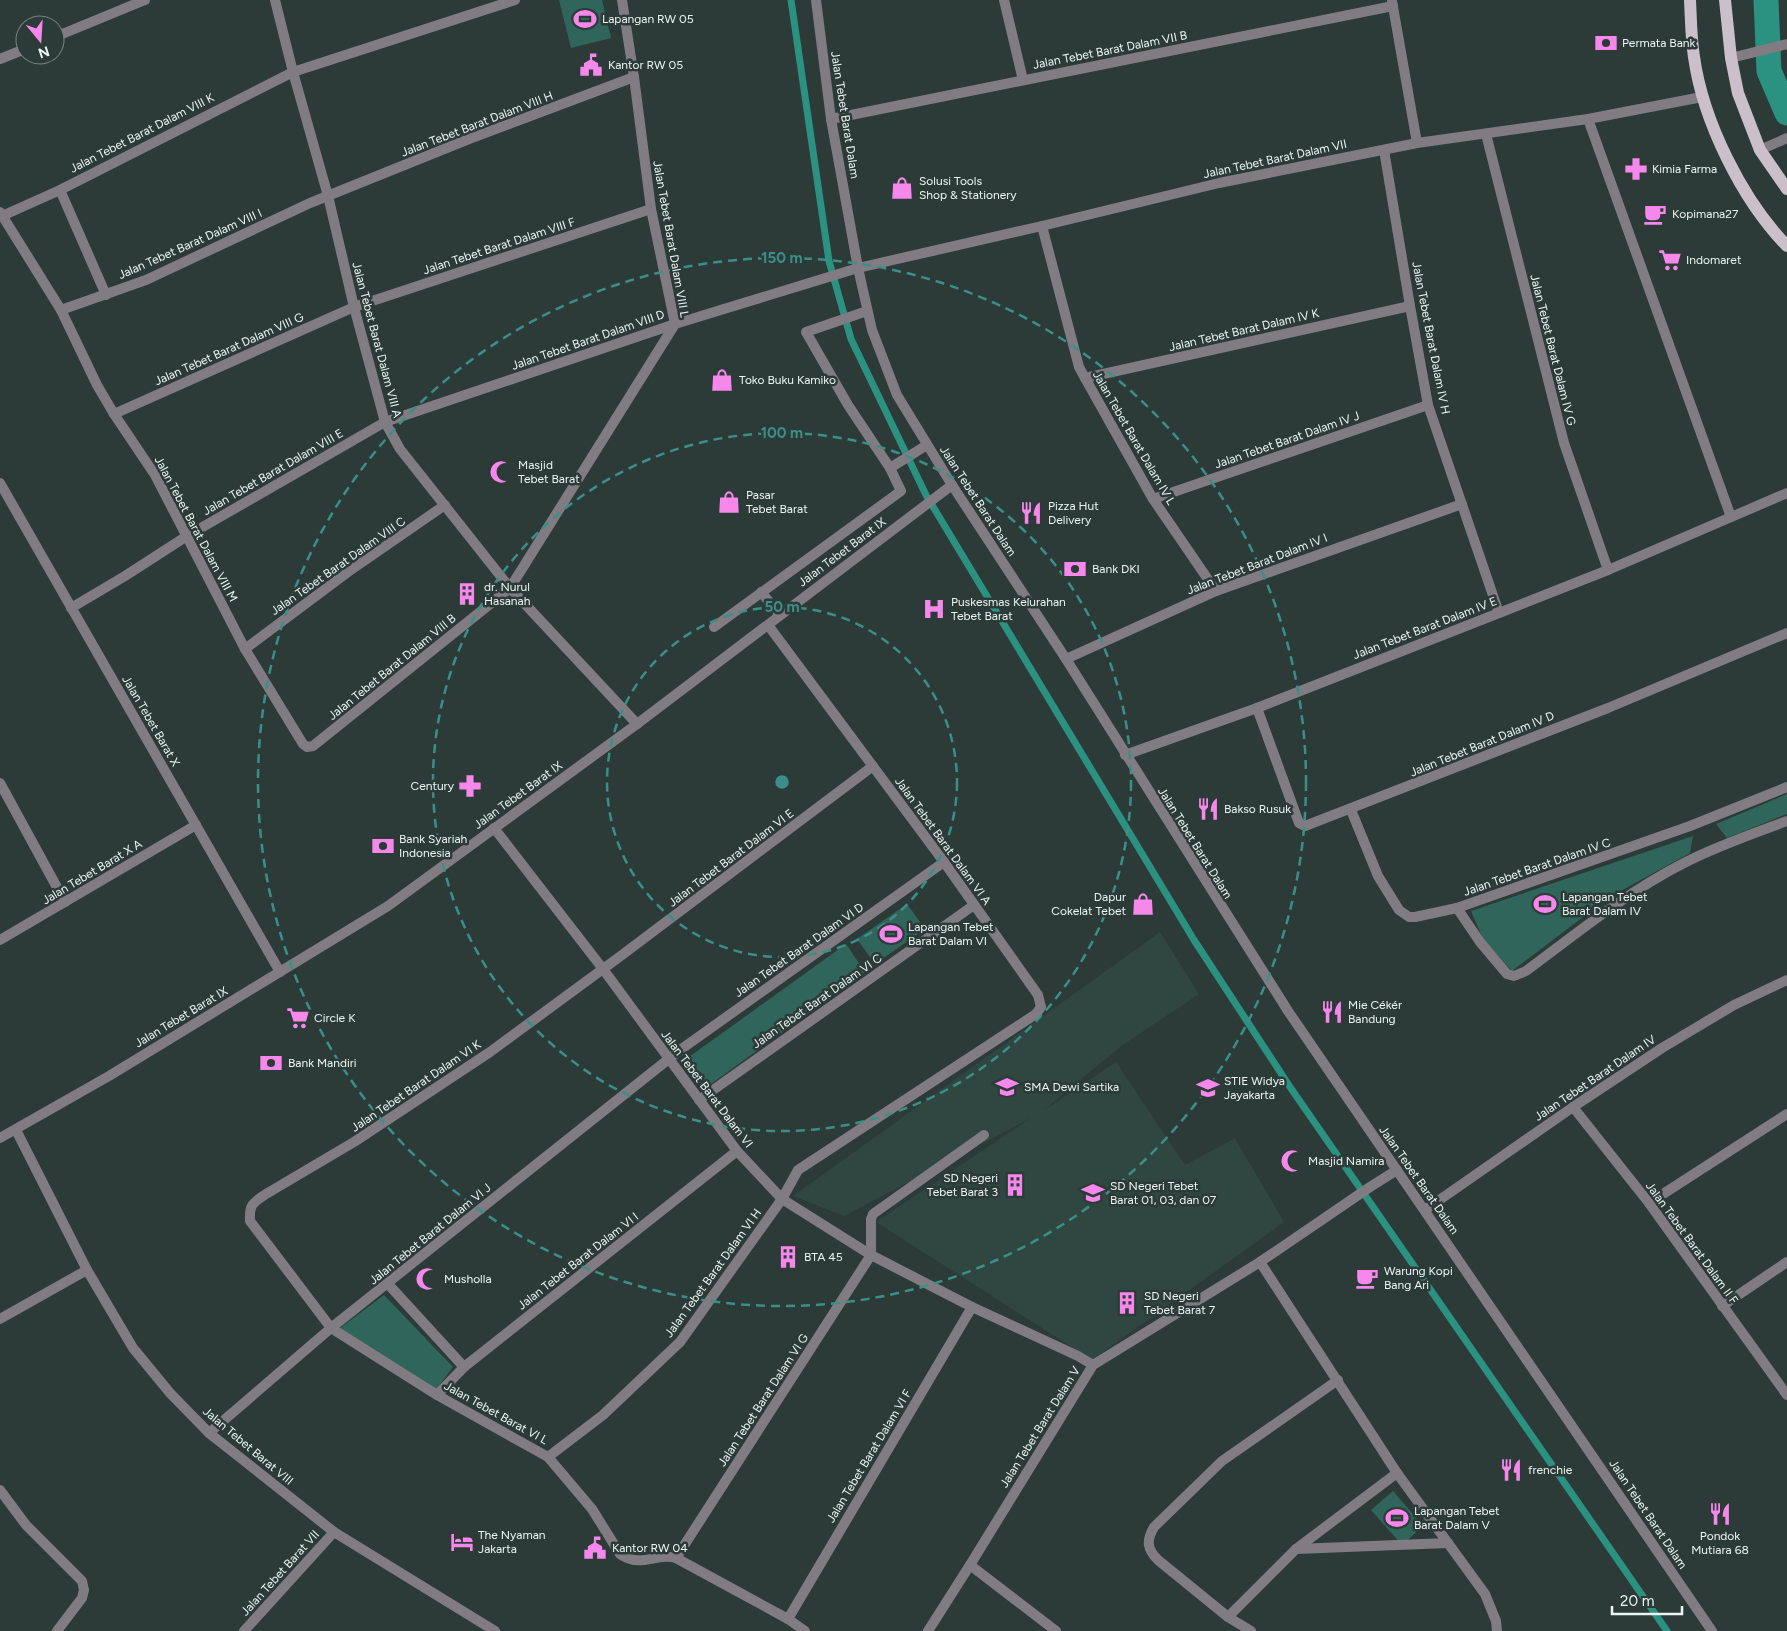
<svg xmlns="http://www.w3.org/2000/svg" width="1787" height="1631" viewBox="0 0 1787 1631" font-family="Figtree,sans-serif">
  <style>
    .built { fill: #2f4641 }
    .green { fill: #30655b }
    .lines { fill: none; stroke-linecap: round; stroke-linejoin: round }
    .stream { stroke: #2b9180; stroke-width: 7 }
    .canal { stroke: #2b9180; stroke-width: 25 }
    .service { stroke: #817c81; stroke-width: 10 }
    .minor { stroke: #817c81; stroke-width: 10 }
    .tertiary { stroke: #817c81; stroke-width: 10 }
    .primary { stroke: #cbc0c9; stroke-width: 12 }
    .ring { fill: none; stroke: #3b8f89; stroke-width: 2.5; stroke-dasharray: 9 6 }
    .labels { text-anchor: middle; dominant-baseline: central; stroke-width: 5; stroke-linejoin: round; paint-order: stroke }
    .poi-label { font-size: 12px; fill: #ecf5f3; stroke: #2c3b38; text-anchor: start }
    .street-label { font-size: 12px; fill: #ecf5f3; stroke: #2c3b38 }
    .centre { fill: #3b8f89; stroke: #2c3b38; stroke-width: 2.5 }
    .ring-label { font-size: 15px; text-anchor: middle; font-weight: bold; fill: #3b8f89; stroke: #2c3b38; stroke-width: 5; stroke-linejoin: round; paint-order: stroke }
  </style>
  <rect width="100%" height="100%" fill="#2c3b38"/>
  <!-- built -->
  <path class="built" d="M1160 932 1199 994 1120 1047 1043 1111 1116 1062 1185 1165 1235 1138 1284 1222 1092 1360 876 1222 1031 1118 844 1216 793 1196Z"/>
  <!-- green -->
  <g class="green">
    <path d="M559 0H602L611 38 571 48Z"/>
    <path d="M1787 794V814L1727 838 1716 824Z"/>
    <path d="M1693 836 1690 853 1608 898 1512 971 1483 939 1471 911Z"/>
    <path d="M907 904 925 929 875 964 857 939Z"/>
    <path d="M846 944 865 972 703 1090 682 1062Z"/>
    <path d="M384 1295 453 1367 435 1391 340 1328Z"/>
    <path d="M1393 1491 1423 1526 1402 1545 1371 1510Z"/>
  </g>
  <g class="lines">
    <!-- stream -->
    <path class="stream" d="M791 0 829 261 851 339 926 495 1194 940 1290 1087 1667 1631"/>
    <!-- canal -->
    <path class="canal" d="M1766 0 1769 71 1787 113"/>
    <!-- service -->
    <g class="service">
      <path d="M1731 58 1787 44"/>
      <path d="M1760 150 1787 138"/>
      <path d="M867 311 806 332 848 405 890 468 927 445"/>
      <path d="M761 592 780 615"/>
      <path d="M714 627 901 491 890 468"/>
      <path d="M871 1255V1219L873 1214 984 1135"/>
    </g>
    <!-- minor -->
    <g class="minor">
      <path d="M275 0 293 72 328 196 354 307 385 422 400 449 510 588 637 724"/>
      <path d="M1004 0 1023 80"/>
      <path d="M1392 1 1417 143"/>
      <path d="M55 37 145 0"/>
      <path d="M0 59 25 49"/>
      <path d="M831 119 1393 6"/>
      <path d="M1588 119 1731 517"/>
      <path d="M1486 134 1564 443 1608 570"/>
      <path d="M1384 150 1410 306 1428 405 1499 613"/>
      <path d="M60 190 106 295"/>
      <path d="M0 212 61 310 97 385 114 414 155 475 245 649 303 744 307 747 313 746 510 588 675 324 651 209 634 77 622 0"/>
      <path d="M2 216 60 190 293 72 515 0"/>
      <path d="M1042 226 1079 367 1085 378 1153 499 1216 591"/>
      <path d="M61 310 146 280 310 203 469 139 634 77"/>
      <path d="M1085 378 1410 306"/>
      <path d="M114 414 354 307 651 209"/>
      <path d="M0 483 280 972"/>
      <path d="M1153 499 1428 405"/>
      <path d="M71 608 125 576 187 536 385 422 675 324 858 268"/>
      <path d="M245 649 348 572 445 505"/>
      <path d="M1066 659 1216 591 1462 504"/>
      <path d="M1257 708 1299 823 1305 826 1608 708 1787 633"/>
      <path d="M1125 755 1257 708 1499 613 1608 570 1787 493"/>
      <path d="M0 783 65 902"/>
      <path d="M1351 810 1378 876 1399 910 1409 917H1415L1457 908 1690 826 1787 787"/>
      <path d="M494 828 603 969 737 1151 782 1199 871 1255 972 1307 1078 1356 1093 1365"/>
      <path d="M1457 908 1480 942 1507 974 1514 976 1526 971C1577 933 1627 892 1684 863 1717 846 1752 834 1787 821"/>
      <path d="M0 940 196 825"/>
      <path d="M699 1100 974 905"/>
      <path d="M1573 1107 1649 1203 1787 1395"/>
      <path d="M1649 1203 1787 1114"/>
      <path d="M1260 1262 1397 1473 1485 1594 1496 1621 1497 1631"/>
      <path d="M388 1284 464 1367"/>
      <path d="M1722 1306 1787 1262"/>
      <path d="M0 1319 87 1270"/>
      <path d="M437 1395 464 1367 737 1151"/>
      <path d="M209 1433 331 1328 680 1050 944 862"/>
      <path d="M548 1457 603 1415 680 1342 782 1199 798 1170 1036 1014 1041 1007 1038 995 944 862 768 625"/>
      <path d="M0 1490 26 1525 82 1581 84 1590 82 1598 57 1631"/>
      <path d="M1296 1549 1448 1543"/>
      <path d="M676 1558 871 1255"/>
      <path d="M970 1565 1056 1631"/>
      <path d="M1228 1617 1296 1549 1397 1473"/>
      <path d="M788 1619 972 1307"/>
      <path d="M244 1631 334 1532"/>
      <path d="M805 1631 788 1619 676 1558C655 1552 642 1569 620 1554L592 1509 548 1457 437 1395 331 1328 250 1221C249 1204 253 1203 266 1194L354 1142 490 1052 622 955 873 766"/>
      <path d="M928 1631 970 1565 1093 1365 1260 1262 1370 1187 1397 1170"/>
      <path d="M1251 1631 1228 1617 1158 1560C1147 1549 1146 1541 1154 1527L1222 1461 1338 1380"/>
    </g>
    <!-- tertiary -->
    <g class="tertiary">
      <path d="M816 0 831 119 858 268 872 330 897 395 952 485 1066 659 1288 1011 1712 1631"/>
      <path d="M858 268 1042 226 1219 183 1417 143 1588 119 1702 97"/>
      <path d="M16 1130 87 1270 133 1348 170 1393 209 1433 334 1532 495 1631"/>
      <path d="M0 1138 109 1076 388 906 637 724 952 485"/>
      <path d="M1425 1210 1573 1107 1662 1048 1734 1005 1787 980"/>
    </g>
    <!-- primary -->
    <g class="primary">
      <path d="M1690 0C1691 19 1691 38 1694 57 1703 121 1742 200 1787 246"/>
      <path d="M1725 0 1731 58 1738 93 1760 150 1787 189"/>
    </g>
  </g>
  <!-- distance rings -->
  <g class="ring">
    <circle cx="782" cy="782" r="175"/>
    <circle cx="782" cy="782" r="349"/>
    <circle cx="782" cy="782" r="524"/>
  </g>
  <!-- icons -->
  <defs>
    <symbol id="stadium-bare" viewBox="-9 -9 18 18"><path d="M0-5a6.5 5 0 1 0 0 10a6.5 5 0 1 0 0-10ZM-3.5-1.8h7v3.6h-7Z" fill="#f688ec" stroke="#2c3b38" stroke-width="2.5" paint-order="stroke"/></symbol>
    <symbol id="bank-bare" viewBox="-9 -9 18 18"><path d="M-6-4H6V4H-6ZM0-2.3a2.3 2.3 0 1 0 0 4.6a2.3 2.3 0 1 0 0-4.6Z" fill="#f688ec" stroke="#2c3b38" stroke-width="2.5" paint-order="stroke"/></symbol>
    <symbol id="civic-bare" viewBox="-9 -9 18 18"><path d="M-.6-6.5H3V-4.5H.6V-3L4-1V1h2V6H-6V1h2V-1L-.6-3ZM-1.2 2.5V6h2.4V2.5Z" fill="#f688ec" stroke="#2c3b38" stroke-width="2.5" paint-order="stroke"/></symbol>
    <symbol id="pharmacy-bare" viewBox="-9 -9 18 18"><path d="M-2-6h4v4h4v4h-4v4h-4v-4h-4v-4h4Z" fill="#f688ec" stroke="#2c3b38" stroke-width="2.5" paint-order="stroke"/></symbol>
    <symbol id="shop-bare" viewBox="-9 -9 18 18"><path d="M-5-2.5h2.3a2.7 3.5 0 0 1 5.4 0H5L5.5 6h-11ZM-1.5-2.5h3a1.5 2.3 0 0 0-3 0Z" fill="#f688ec" stroke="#2c3b38" stroke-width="2.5" paint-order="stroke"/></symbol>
    <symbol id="cafe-bare" viewBox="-9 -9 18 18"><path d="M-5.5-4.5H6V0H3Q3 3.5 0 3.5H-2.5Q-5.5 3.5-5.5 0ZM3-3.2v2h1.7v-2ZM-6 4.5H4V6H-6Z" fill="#f688ec" stroke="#2c3b38" stroke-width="2.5" paint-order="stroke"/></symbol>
    <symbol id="supermarket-bare" viewBox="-9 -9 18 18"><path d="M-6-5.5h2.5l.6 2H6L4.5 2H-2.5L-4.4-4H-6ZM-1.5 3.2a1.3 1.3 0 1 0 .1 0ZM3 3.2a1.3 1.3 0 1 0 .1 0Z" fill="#f688ec" stroke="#2c3b38" stroke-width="2.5" paint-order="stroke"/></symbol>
    <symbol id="mosque-bare" viewBox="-9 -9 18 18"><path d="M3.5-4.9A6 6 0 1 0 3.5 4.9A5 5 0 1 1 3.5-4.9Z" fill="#f688ec" stroke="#2c3b38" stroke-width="2.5" paint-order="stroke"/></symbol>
    <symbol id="restaurant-bare" viewBox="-9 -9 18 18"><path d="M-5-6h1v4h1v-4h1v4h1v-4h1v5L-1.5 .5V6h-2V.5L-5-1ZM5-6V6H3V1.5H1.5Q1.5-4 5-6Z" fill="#f688ec" stroke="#2c3b38" stroke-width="2.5" paint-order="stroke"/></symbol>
    <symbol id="building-bare" viewBox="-9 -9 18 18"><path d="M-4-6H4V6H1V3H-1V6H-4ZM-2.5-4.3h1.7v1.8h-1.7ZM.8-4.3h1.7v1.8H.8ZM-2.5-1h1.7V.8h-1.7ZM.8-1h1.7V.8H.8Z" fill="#f688ec" stroke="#2c3b38" stroke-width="2.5" paint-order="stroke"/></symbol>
    <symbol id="hospital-bare" viewBox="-9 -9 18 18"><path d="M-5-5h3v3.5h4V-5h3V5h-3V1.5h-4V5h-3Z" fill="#f688ec" stroke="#2c3b38" stroke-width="2.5" paint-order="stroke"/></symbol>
    <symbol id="school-bare" viewBox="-9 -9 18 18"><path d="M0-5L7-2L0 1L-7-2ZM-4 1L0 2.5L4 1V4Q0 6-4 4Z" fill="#f688ec" stroke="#2c3b38" stroke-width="2.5" paint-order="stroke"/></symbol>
    <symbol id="university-bare" viewBox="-9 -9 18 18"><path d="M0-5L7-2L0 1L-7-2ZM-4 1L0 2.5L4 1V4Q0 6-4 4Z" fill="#f688ec" stroke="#2c3b38" stroke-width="2.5" paint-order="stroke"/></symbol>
    <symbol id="hotel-bare" viewBox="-9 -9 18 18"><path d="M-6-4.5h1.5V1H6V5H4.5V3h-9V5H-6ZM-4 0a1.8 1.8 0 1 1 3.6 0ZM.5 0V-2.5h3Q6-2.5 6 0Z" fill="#f688ec" stroke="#2c3b38" stroke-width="2.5" paint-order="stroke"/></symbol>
  </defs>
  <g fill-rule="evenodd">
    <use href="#stadium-bare" x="569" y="3" width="32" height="32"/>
    <use href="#bank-bare" x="1590" y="27" width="32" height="32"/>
    <use href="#civic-bare" x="575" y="49" width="32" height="32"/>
    <use href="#pharmacy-bare" x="1620" y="153" width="32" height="32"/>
    <use href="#shop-bare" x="886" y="172" width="32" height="32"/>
    <use href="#cafe-bare" x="1639" y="198" width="32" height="32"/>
    <use href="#supermarket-bare" x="1654" y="244" width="32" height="32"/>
    <use href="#shop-bare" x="706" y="364" width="32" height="32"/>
    <use href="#mosque-bare" x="485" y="456" width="32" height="32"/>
    <use href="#shop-bare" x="713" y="486" width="32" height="32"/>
    <use href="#restaurant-bare" x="1015" y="497" width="32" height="32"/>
    <use href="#bank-bare" x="1059" y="553" width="32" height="32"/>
    <use href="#building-bare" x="451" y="578" width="32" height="32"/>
    <use href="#hospital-bare" x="918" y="593" width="32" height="32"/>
    <use href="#pharmacy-bare" x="454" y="770" width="32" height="32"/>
    <use href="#restaurant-bare" x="1192" y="793" width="32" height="32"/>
    <use href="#bank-bare" x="367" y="830" width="32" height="32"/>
    <use href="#shop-bare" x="1127" y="888" width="32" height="32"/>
    <use href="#stadium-bare" x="1529" y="888" width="32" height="32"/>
    <use href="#stadium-bare" x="875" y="918" width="32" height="32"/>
    <use href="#restaurant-bare" x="1316" y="996" width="32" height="32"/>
    <use href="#supermarket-bare" x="282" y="1002" width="32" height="32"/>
    <use href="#bank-bare" x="255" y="1047" width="32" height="32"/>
    <use href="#school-bare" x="991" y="1071" width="32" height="32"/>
    <use href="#university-bare" x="1192" y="1072" width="32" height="32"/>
    <use href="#mosque-bare" x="1276" y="1145" width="32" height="32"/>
    <use href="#building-bare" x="999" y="1169" width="32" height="32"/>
    <use href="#school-bare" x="1077" y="1177" width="32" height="32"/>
    <use href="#building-bare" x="772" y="1241" width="32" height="32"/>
    <use href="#cafe-bare" x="1351" y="1262" width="32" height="32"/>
    <use href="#mosque-bare" x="411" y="1263" width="32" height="32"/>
    <use href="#building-bare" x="1111" y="1287" width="32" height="32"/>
    <use href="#restaurant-bare" x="1495" y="1454" width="32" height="32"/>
    <use href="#restaurant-bare" x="1704" y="1498" width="32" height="32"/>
    <use href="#stadium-bare" x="1381" y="1502" width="32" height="32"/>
    <use href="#hotel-bare" x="446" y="1526" width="32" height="32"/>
    <use href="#civic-bare" x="579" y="1532" width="32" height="32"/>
  </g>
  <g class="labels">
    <!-- poi labels -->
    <g class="poi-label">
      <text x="602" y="19">Lapangan RW 05</text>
      <text x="1622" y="43">Permata Bank</text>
      <text x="608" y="65">Kantor RW 05</text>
      <text x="1652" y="169">Kimia Farma</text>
      <text x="919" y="181">Solusi Tools<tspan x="919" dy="14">Shop &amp; Stationery</tspan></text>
      <text x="1672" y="214">Kopimana27</text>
      <text x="1686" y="260">Indomaret</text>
      <text x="739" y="380">Toko Buku Kamiko</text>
      <text x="518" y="465">Masjid<tspan x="518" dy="14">Tebet Barat</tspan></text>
      <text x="746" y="495">Pasar<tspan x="746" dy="14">Tebet Barat</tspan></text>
      <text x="1048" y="506">Pizza Hut<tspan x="1048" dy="14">Delivery</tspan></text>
      <text x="1092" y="569">Bank DKI</text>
      <text x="484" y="587">dr. Nurul<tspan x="484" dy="14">Hasanah</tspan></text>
      <text x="951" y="602">Puskesmas Kelurahan<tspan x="951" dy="14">Tebet Barat</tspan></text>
      <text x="454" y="786" text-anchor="end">Century</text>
      <text x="1224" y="809">Bakso Rusuk</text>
      <text x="399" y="839">Bank Syariah<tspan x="399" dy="14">Indonesia</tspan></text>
      <text x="1126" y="897" text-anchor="end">Dapur<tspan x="1126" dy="14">Cokelat Tebet</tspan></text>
      <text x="1562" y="897">Lapangan Tebet<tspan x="1562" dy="14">Barat Dalam IV</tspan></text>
      <text x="908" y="927">Lapangan Tebet<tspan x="908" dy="14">Barat Dalam VI</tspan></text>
      <text x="1348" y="1005">Mie Cékér<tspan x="1348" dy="14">Bandung</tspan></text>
      <text x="314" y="1018">Circle K</text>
      <text x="288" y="1063">Bank Mandiri</text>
      <text x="1224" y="1081">STIE Widya<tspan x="1224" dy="14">Jayakarta</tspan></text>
      <text x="1024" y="1087">SMA Dewi Sartika</text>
      <text x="1308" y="1161">Masjid Namira</text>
      <text x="998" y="1178" text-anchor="end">SD Negeri<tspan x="998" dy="14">Tebet Barat 3</tspan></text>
      <text x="1110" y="1186">SD Negeri Tebet<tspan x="1110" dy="14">Barat 01, 03, dan 07</tspan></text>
      <text x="804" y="1257">BTA 45</text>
      <text x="1384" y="1271">Warung Kopi<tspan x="1384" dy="14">Bang Ari</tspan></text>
      <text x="444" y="1279">Musholla</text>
      <text x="1144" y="1296">SD Negeri<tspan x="1144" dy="14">Tebet Barat 7</tspan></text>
      <text x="1528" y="1470">frenchie</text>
      <text x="1414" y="1511">Lapangan Tebet<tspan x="1414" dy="14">Barat Dalam V</tspan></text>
      <text x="478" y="1535">The Nyaman<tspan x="478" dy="14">Jakarta</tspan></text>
      <text x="1720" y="1536" text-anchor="middle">Pondok<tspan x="1720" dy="14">Mutiara 68</tspan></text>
      <text x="612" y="1548">Kantor RW 04</text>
    </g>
    <!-- street labels -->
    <g class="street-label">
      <text transform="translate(1110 50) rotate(-11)">Jalan Tebet Barat Dalam VII B</text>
      <text transform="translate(845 115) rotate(81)">Jalan Tebet Barat Dalam</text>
      <text transform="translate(477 124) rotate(-21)">Jalan Tebet Barat Dalam VIII H</text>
      <text transform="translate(142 133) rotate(-27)">Jalan Tebet Barat Dalam VIII K</text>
      <text transform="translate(1275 159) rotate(-12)">Jalan Tebet Barat Dalam VII</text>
      <text transform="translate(671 239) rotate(80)">Jalan Tebet Barat Dalam VIII L</text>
      <text transform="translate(190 244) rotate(-24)">Jalan Tebet Barat Dalam VIII I</text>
      <text transform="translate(499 246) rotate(-18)">Jalan Tebet Barat Dalam VIII F</text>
      <text transform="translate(1244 330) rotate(-13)">Jalan Tebet Barat Dalam IV K</text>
      <text transform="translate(1431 338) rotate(79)">Jalan Tebet Barat Dalam IV H</text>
      <text transform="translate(377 340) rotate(75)">Jalan Tebet Barat Dalam VIII A</text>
      <text transform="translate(588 340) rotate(-19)">Jalan Tebet Barat Dalam VIII D</text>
      <text transform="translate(229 349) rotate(-24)">Jalan Tebet Barat Dalam VIII G</text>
      <text transform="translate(1553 350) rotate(76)">Jalan Tebet Barat Dalam IV G</text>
      <text transform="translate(1134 438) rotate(60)">Jalan Tebet Barat Dalam IV L</text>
      <text transform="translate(1287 440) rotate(-19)">Jalan Tebet Barat Dalam IV J</text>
      <text transform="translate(273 472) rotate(-30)">Jalan Tebet Barat Dalam VIII E</text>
      <text transform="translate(978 501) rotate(57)">Jalan Tebet Barat Dalam</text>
      <text transform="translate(196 529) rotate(62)">Jalan Tebet Barat Dalam VIII M</text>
      <text transform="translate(842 552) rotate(-37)">Jalan Tebet Barat IX</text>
      <text transform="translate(1257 564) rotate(-21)">Jalan Tebet Barat Dalam IV I</text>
      <text transform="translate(338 566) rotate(-35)">Jalan Tebet Barat Dalam VIII C</text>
      <text transform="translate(1425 628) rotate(-21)">Jalan Tebet Barat Dalam IV E</text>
      <text transform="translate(392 667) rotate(-39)">Jalan Tebet Barat Dalam VIII B</text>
      <text transform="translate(151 721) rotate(60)">Jalan Tebet Barat X</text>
      <text transform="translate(1482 744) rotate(-22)">Jalan Tebet Barat Dalam IV D</text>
      <text transform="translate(518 795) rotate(-36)">Jalan Tebet Barat IX</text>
      <text transform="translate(943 841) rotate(54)">Jalan Tebet Barat Dalam VI A</text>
      <text transform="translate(1195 843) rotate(58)">Jalan Tebet Barat Dalam</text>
      <text transform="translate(731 858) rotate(-37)">Jalan Tebet Barat Dalam VI E</text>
      <text transform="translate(1537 867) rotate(-19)">Jalan Tebet Barat Dalam IV C</text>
      <text transform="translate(92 872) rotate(-31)">Jalan Tebet Barat X A</text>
      <text transform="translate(799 950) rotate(-35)">Jalan Tebet Barat Dalam VI D</text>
      <text transform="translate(817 1001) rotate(-35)">Jalan Tebet Barat Dalam VI C</text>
      <text transform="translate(181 1017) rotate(-31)">Jalan Tebet Barat IX</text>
      <text transform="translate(1595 1078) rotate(-34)">Jalan Tebet Barat Dalam IV</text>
      <text transform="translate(416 1086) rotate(-34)">Jalan Tebet Barat Dalam VI K</text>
      <text transform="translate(707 1089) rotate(53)">Jalan Tebet Barat Dalam VI</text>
      <text transform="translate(1419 1180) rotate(55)">Jalan Tebet Barat Dalam</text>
      <text transform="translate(430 1234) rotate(-39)">Jalan Tebet Barat Dalam VI J</text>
      <text transform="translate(1692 1243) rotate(54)">Jalan Tebet Barat Dalam II F</text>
      <text transform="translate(578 1261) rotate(-38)">Jalan Tebet Barat Dalam VI I</text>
      <text transform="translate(713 1273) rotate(-54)">Jalan Tebet Barat Dalam VI H</text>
      <text transform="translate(763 1400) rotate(-57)">Jalan Tebet Barat Dalam VI G</text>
      <text transform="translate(496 1413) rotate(29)">Jalan Tebet Barat VI L</text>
      <text transform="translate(1040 1427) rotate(-58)">Jalan Tebet Barat Dalam V</text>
      <text transform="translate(248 1446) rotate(40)">Jalan Tebet Barat VIII</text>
      <text transform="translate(869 1456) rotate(-59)">Jalan Tebet Barat Dalam VI F</text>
      <text transform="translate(1648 1514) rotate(56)">Jalan Tebet Barat Dalam</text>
      <text transform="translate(280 1573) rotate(-48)">Jalan Tebet Barat VII</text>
    </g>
  </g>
  <circle cx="782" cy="782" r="8" class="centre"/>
  <g class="ring-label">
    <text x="782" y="263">150 m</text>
    <text x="782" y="438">100 m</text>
    <text x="782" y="612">50 m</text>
  </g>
  <!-- north arrow -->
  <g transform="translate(40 40) rotate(162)"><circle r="24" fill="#2c3b38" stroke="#798583"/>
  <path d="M0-4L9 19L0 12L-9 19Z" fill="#f688ec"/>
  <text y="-8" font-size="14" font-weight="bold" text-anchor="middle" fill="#ecf5f3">N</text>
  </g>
  <!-- scale -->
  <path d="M1612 1606v8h70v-8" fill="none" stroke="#ecf5f3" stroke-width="2.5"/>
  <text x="1620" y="1606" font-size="15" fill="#ecf5f3" stroke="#2c3b38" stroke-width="4" paint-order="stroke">20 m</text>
</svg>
